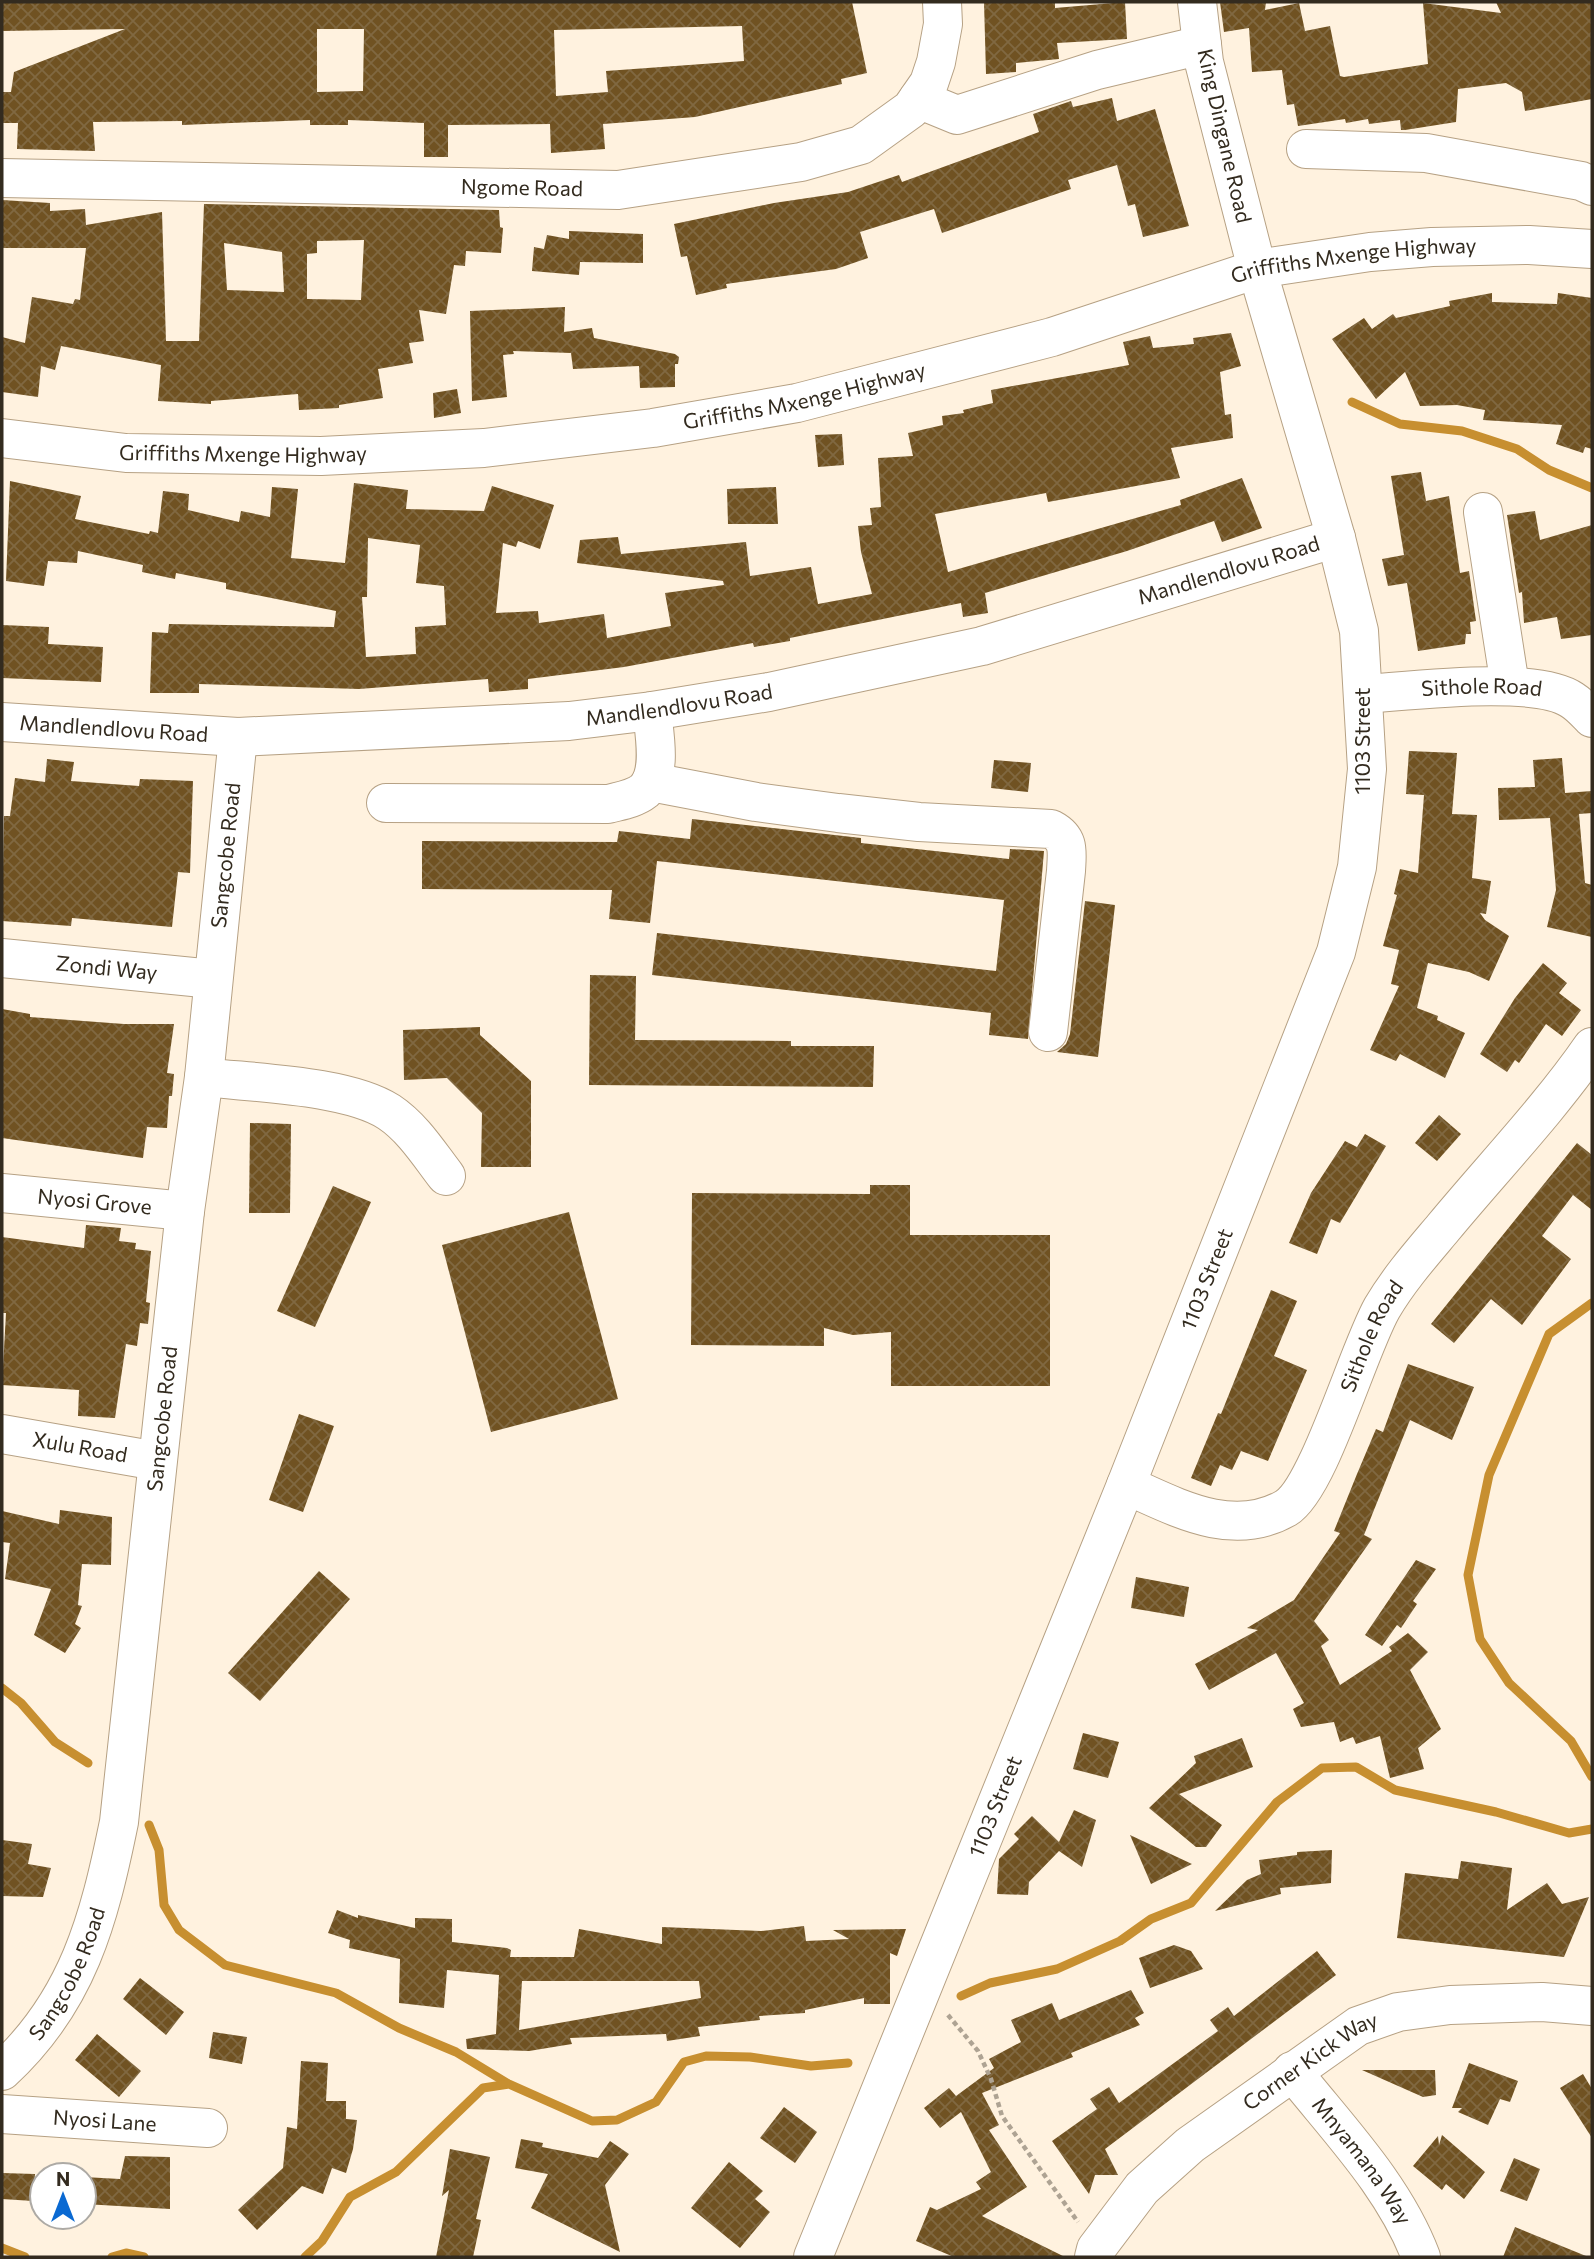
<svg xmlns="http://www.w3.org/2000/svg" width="1594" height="2259" viewBox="0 0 1594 2259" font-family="Commissioner,sans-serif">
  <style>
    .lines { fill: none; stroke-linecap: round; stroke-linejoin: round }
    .stream { stroke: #c78f30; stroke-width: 9 }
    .building { fill: url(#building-cross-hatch); fill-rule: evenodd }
    .minor-casing { stroke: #b6a184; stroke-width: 40 }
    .path { stroke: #aea393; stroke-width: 4.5; stroke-dasharray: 5 3.5; stroke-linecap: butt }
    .minor { stroke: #fff; stroke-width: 38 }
    .labels { text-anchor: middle; stroke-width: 7; stroke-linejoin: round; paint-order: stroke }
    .street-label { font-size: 21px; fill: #332b1f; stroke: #fff }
  </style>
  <defs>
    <pattern id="building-cross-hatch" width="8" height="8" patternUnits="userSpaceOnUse" patternTransform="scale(1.75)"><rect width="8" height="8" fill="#705222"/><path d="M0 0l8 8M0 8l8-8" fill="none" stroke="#806841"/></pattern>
  </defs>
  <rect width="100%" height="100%" fill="#fff2df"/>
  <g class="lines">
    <g class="stream">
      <polyline points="1352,402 1400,424 1462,431 1517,449 1549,470 1592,488"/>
      <polyline points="1592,1303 1549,1334 1489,1475 1468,1575 1480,1639 1509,1683 1571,1741 1592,1777"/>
      <polyline points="2,1688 21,1703 55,1742 88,1763"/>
      <polyline points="149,1825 159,1850 164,1905 179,1930 225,1965 336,1993 399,2028 456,2052 507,2083"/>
      <polyline points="961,1996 990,1983 1057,1969 1120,1941 1151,1919 1191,1903 1277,1802 1322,1768 1356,1767 1395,1790 1496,1812 1569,1833 1592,1829"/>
      <polyline points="2,2248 25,2257"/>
      <polyline points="112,2257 126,2253 144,2257"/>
      <polyline points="305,2257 322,2241 350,2197 396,2172 483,2088 509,2084 592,2121 617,2120 656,2102 684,2062 706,2056 750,2057 811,2066 848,2063"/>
    </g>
  </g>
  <g class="building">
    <path d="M 2,2 L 852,2 L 867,73 L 841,79 L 842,84 L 695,117 L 603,124 L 605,149 L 551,153 L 550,124 L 448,125 L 448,157 L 424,157 L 424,123 L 348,120 L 348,125 L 310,125 L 310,120 L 182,125 L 182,121 L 93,122 L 95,151 L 17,149 L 18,123 L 2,123 L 2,92 L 11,92 L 14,72 L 125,29 L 2,31 ZM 742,26 L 744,61 L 606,71 L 608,92 L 556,96 L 554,30 ZM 317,29 L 364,29 L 363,91 L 317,92 Z"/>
    <polygon points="984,2 1055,2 1055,8 1125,2 1127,39 1057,43 1059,59 1016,63 1016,72 986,74"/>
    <polygon points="1220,2 1266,2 1265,10 1299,3 1305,31 1330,26 1340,76 1344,77 1428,64 1423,3 1501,13 1496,2 1592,2 1592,99 1525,111 1522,92 1506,83 1458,89 1456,122 1405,130 1401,130 1400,120 1369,124 1368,119 1346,123 1345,119 1298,126 1294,104 1287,105 1282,70 1252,72 1249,28 1224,32"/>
    <polygon points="1112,98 1117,121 1155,109 1189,226 1143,237 1135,204 1128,206 1117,165 1068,180 1071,189 942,233 934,209 860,232 868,258 836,269 726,284 727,288 696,295 687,256 681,257 674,224 774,203 848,192 899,175 902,182 1039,132 1033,114 1071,101 1073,107"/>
    <path d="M 2,200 L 50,203 L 50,211 L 85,209 L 86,225 L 162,212 L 166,341 L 199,341 L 204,204 L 499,210 L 500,227 L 503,228 L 501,253 L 466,251 L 465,266 L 454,265 L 446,314 L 419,310 L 424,341 L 409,343 L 413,363 L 378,369 L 383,398 L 339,405 L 339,408 L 299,410 L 298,394 L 211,401 L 211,404 L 158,401 L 161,365 L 61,346 L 55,370 L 41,366 L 38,397 L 2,392 L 2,337 L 25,343 L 32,297 L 73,304 L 75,299 L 80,300 L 86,248 L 2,248 ZM 364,240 L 361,300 L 307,299 L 307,254 L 317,253 L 317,241 ZM 224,243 L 282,252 L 284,292 L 227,290 Z"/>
    <polygon points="569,231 643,234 643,263 580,262 579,275 532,271 534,247 544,249 547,235 569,239"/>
    <polygon points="1492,293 1492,302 1557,304 1558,293 1592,298 1592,449 1585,447 1583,453 1556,444 1562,425 1483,420 1485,410 1457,405 1420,406 1405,372 1376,399 1332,339 1364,318 1372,329 1393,314 1396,318 1450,306 1449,301"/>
    <polygon points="565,307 564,332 592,328 594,338 675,354 679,357 678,364 675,364 675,387 640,388 639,366 573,369 571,353 513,351 514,354 503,355 507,397 472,401 470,311"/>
    <path d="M 1231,333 L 1241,366 L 1220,372 L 1225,415 L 1231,414 L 1233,438 L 1171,448 L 1180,478 L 1048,502 L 1046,493 L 935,514 L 948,572 L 1181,505 L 1180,500 L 1242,478 L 1262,528 L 1222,542 L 1214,521 L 1127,551 L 985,593 L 988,613 L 963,617 L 961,603 L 790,638 L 790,641 L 754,647 L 753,643 L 624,667 L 528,679 L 528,689 L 489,692 L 488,679 L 359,689 L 199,684 L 199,693 L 150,693 L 152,632 L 168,633 L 169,624 L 334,627 L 336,611 L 226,589 L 226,583 L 176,573 L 175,579 L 142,572 L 143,565 L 78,551 L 77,563 L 48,561 L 44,586 L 6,581 L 10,481 L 81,496 L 75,519 L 149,534 L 150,531 L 158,533 L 163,491 L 189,494 L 188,510 L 239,522 L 241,511 L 270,517 L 272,487 L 298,489 L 291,558 L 345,563 L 354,483 L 408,490 L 406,509 L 484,511 L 492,486 L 554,505 L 540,549 L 518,541 L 516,547 L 503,543 L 496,613 L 538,611 L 539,623 L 604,614 L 607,638 L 671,626 L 665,593 L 724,585 L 723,581 L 577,563 L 580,540 L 618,537 L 621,554 L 746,542 L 750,576 L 811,567 L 818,604 L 872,594 L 861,552 L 858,526 L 872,525 L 870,508 L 881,507 L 878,458 L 913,456 L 908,433 L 943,425 L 942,416 L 964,413 L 963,410 L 993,403 L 991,390 L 1129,365 L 1123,342 L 1150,336 L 1153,348 L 1194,344 L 1193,338 ZM 368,538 L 420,545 L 416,583 L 444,586 L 446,625 L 415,627 L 416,654 L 366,657 L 362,597 L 367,597 Z"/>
    <polygon points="457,389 461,413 434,418 433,393"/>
    <polygon points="842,434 844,465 818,467 815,435"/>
    <polygon points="1421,472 1426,501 1449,496 1460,573 1469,571 1476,621 1470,622 1471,634 1466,634 1465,644 1418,651 1407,583 1388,586 1382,559 1404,555 1391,476"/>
    <polygon points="776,487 778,524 728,524 727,489"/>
    <polygon points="1535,511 1540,540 1592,525 1592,635 1561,639 1557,617 1524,623 1522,592 1519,593 1507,515"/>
    <polygon points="2,625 49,627 48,644 103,647 101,682 2,678"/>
    <polygon points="1409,751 1457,753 1452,814 1477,815 1472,878 1491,881 1486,914 1480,913 1485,920 1509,936 1489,981 1469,972 1428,963 1417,1008 1438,1016 1437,1020 1465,1033 1445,1078 1400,1054 1396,1061 1370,1050 1399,986 1391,984 1399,950 1383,946 1397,895 1394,894 1400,869 1418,873 1424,795 1406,794"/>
    <polygon points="1562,758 1565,793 1592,791 1592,813 1579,814 1585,883 1592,885 1592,937 1547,927 1556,890 1550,818 1499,820 1498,788 1535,787 1533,760"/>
    <polygon points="47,759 74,762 71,781 139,786 140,779 193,781 190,873 178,872 172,927 72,918 71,926 2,921 4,816 10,816 15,778 45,782"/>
    <polygon points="994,760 1031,763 1028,792 991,788"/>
    <polygon points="692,819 861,838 861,843 1009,859 1010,849 1044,851 1028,1039 989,1035 991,1013 652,975 657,933 996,971 1004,900 657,861 650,923 609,919 612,890 422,889 422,841 617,842 619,831 690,839"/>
    <polygon points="1085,901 1115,905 1098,1057 1057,1052 1066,1044 1070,1034"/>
    <polygon points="1543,963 1567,983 1559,993 1581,1010 1562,1036 1546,1024 1519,1063 1515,1060 1507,1072 1480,1054 1515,998"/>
    <polygon points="590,975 636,976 635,1040 791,1041 791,1046 874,1046 873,1087 589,1085"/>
    <polygon points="2,1009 30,1014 30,1017 124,1024 174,1024 167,1073 174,1074 172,1096 169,1096 167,1128 147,1127 143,1158 2,1138"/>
    <polygon points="480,1027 480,1035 531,1081 531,1167 481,1167 482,1113 447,1078 404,1080 403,1030"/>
    <polygon points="1439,1115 1461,1134 1437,1161 1415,1143"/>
    <polygon points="250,1123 291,1124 290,1213 249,1213"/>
    <polygon points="1365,1134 1386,1146 1340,1223 1331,1219 1317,1254 1289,1243 1311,1193 1345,1141 1357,1147"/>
    <polygon points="1577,1143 1592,1155 1592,1210 1573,1195 1542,1236 1571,1259 1522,1325 1491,1299 1454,1343 1431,1324"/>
    <polygon points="870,1185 910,1185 910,1235 1050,1235 1050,1386 891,1386 891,1332 853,1335 824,1328 824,1346 691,1345 692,1193 870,1194"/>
    <polygon points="333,1186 371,1202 315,1327 277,1311"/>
    <polygon points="569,1212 618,1399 491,1432 442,1245"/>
    <polygon points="86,1225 121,1228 119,1241 136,1243 135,1249 151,1251 146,1302 150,1303 148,1324 140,1323 137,1346 126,1344 115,1418 78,1416 79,1390 2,1385 6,1313 2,1313 2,1237 84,1248"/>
    <polygon points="1271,1290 1297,1301 1274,1356 1307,1370 1268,1461 1241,1451 1232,1470 1220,1465 1211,1486 1191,1478 1218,1413 1221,1414"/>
    <polygon points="1408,1364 1474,1387 1452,1440 1410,1420 1364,1535 1372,1539 1314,1621 1329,1640 1321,1646 1340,1685 1392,1651 1389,1647 1408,1633 1428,1652 1410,1670 1441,1729 1418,1748 1424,1769 1390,1778 1380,1736 1356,1744 1353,1737 1340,1742 1334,1722 1301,1727 1293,1709 1304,1703 1276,1653 1209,1690 1195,1664 1258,1630 1247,1628 1294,1600 1340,1533 1334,1531 1357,1474 1376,1429 1383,1432"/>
    <polygon points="299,1414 334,1426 303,1512 269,1500"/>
    <polygon points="60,1510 112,1517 111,1565 82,1564 78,1605 82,1606 75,1624 81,1628 65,1653 34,1635 51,1589 5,1579 10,1543 2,1542 2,1511 59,1524"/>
    <polygon points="1416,1560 1436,1569 1413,1601 1417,1604 1401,1628 1397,1625 1382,1646 1365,1635"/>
    <polygon points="319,1571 350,1599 260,1701 228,1673"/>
    <polygon points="1136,1577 1189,1587 1184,1617 1131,1608"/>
    <polygon points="1083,1733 1119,1742 1108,1778 1073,1769"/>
    <polygon points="1242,1738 1253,1767 1179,1794 1222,1825 1206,1847 1196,1847 1149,1808 1196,1763 1194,1756"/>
    <polygon points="1074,1810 1096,1820 1082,1867 1059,1851 1029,1882 1028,1895 997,1894 999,1859 1019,1839 1014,1834 1032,1816 1059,1842"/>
    <polygon points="1130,1835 1192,1864 1151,1884"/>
    <polygon points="2,1840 32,1844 28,1864 51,1868 43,1897 2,1896"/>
    <polygon points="1332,1850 1331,1883 1280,1888 1281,1894 1215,1911 1247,1880 1261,1874 1259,1860 1297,1855 1297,1852"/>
    <polygon points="1461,1861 1512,1868 1507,1910 1547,1883 1562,1904 1589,1897 1564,1957 1397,1938 1405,1873 1458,1879"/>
    <path d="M 337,1910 L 358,1918 L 358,1915 L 415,1928 L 415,1918 L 452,1919 L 452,1942 L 507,1948 L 511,1950 L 510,1957 L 574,1957 L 579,1929 L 662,1944 L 662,1927 L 761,1931 L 804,1926 L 806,1941 L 849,1939 L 833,1930 L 906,1929 L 897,1956 L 890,1953 L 890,2004 L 864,2004 L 864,1998 L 805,2010 L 805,2013 L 759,2016 L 760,2020 L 698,2027 L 700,2036 L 667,2041 L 666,2034 L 570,2038 L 572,2044 L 529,2051 L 467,2049 L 466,2039 L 496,2034 L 499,1975 L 447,1970 L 444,2008 L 399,2003 L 400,1959 L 349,1948 L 350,1940 L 328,1933 ZM 522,1981 L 699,1981 L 701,1998 L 519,2030 Z"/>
    <polygon points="1174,1945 1191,1951 1203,1969 1150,1988 1139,1958"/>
    <polygon points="1317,1951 1336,1975 1105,2149 1118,2175 1095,2175 1089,2194 1052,2141 1097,2109 1090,2099 1109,2087 1119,2103 1218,2031 1210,2020 1228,2007 1234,2016"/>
    <polygon points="140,1978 184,2012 166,2035 123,1999"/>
    <polygon points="1131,1990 1144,2013 1135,2018 1140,2025 1071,2053 1073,2057 982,2093 999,2125 989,2130 1027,2187 982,2216 1065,2257 954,2257 916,2241 930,2207 937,2210 981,2189 976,2182 991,2172 961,2112 940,2128 924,2108 949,2088 956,2096 994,2068 989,2059 1021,2042 1011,2020 1052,2003 1059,2020"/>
    <polygon points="213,2032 247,2037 242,2064 209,2058"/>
    <polygon points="97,2034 141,2071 119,2097 75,2060"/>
    <polygon points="301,2061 328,2063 326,2101 346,2101 346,2119 357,2120 353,2149 346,2173 332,2168 323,2194 302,2186 257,2230 238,2210 283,2168 287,2127 297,2129"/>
    <polygon points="1469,2063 1518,2081 1510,2102 1500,2099 1488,2125 1458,2112 1462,2108 1452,2108"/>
    <polygon points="1362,2070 1435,2070 1436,2095 1423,2097"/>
    <polygon points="1583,2074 1592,2089 1592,2138 1560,2088"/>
    <polygon points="784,2107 817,2132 795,2163 760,2138"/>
    <polygon points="1442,2135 1485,2172 1464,2199 1446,2184 1442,2190 1413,2166 1438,2136 1439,2145"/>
    <polygon points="521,2139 543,2143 542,2147 598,2158 610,2141 629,2154 605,2185 620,2252 531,2208 548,2174 515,2168"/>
    <polygon points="450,2149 490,2157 476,2219 481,2220 473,2257 436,2257 449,2190 442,2196"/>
    <polygon points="125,2156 170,2157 170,2209 84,2204 84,2177 120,2179"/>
    <polygon points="1514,2158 1540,2169 1527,2201 1500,2191"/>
    <polygon points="729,2162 763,2191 755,2199 770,2212 740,2248 691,2208"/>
    <polygon points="2,2173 35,2174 33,2201 2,2199"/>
    <polygon points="1515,2227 1586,2256 1586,2257 1503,2257"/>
  </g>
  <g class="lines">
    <g class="minor-casing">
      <g id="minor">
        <polyline points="918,99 957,115 1097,70 1202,45"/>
        <polyline points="1306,149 1426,153 1581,181 1592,186"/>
        <path id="s1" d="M 2,178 L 618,190 L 801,162 L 861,145 L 911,109 L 929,83 L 936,62 L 943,24 L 942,2"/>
        <path id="s2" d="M 2,438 L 126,453 L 321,456 L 484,448 L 653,428 L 797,403 L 1052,337 L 1257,269 L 1370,252 L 1432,247 L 1529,245 L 1592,249"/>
        <polyline points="1483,512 1510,686"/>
        <path id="s3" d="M 1365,694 C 1410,691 1536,675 1572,700 C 1580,705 1586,712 1592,718"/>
        <path id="s4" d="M 2,722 L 238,737 L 569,721 L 652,711 L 769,692 L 982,646 L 1336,538"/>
        <path d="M 651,782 L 756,802 L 838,813 L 919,822 L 1051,829 C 1070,839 1067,851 1066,871 L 1048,1032"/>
        <path d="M 386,803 L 608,804 C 619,801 634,799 644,791 C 663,774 654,733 652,711"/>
        <path id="s5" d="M 2,958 L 213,979"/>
        <path d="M 204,1077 C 254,1083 347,1085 389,1112 C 413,1128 429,1154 446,1176"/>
        <path id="s6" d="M 2,1193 L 185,1211"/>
        <path id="s7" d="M 2,1434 L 157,1461"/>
        <path id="s8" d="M 1126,1485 C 1176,1507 1232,1539 1286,1508 C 1319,1488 1358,1350 1382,1308 C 1399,1279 1422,1253 1443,1228 C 1491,1170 1550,1108 1592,1047"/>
        <path id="s9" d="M 2,2071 C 78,2001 99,1920 119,1822 L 185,1211 L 204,1077 L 238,737"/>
        <path id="s10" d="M 1292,2071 C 1339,2130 1394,2186 1421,2257"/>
        <path id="s11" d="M 2,2114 L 208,2128"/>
        <path id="s12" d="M 813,2257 L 1126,1485 L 1336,952 L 1357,867 L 1367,769 L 1359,631 L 1336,538 L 1257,269 L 1204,62 L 1197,2"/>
        <path id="s13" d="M 1094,2257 L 1096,2249 L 1142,2188 L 1190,2145 L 1358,2026 L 1398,2012 L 1450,2005 L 1542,2002 L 1592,2006"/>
      </g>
    </g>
    <polyline class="path" points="948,2015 978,2051 991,2079 1002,2116 1078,2222"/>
    <use href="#minor" class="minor"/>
  </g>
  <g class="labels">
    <g class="street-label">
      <text transform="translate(1224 136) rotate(77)" y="7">King Dingane Road</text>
      <text dy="7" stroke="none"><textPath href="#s1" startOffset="520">Ngome Road</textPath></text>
      <text dy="7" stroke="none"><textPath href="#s2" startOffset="1376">Griffiths Mxenge Highway</textPath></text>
      <text dy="7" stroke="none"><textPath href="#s2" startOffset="808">Griffiths Mxenge Highway</textPath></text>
      <text dy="7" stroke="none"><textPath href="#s2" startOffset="242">Griffiths Mxenge Highway</textPath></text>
      <text dy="7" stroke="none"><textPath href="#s4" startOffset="1246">Mandlendlovu Road</textPath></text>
      <text dy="7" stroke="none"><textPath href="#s3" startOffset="117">Sithole Road</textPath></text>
      <text dy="7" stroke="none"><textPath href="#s4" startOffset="679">Mandlendlovu Road</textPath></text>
      <text dy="7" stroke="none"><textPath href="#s4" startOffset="112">Mandlendlovu Road</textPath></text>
      <text transform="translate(1363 741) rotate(-90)" y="7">1103 Street</text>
      <text dy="7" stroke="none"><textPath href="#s9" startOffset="1253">Sangcobe Road</textPath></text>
      <text dy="7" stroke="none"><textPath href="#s5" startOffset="105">Zondi Way</textPath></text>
      <text dy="7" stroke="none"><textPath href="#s6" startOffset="93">Nyosi Grove</textPath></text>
      <text dy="7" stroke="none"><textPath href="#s12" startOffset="1054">1103 Street</textPath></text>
      <text dy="7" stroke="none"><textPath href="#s8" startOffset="362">Sithole Road</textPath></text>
      <text dy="7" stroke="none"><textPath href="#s9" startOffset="686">Sangcobe Road</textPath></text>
      <text dy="7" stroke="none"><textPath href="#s7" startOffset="79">Xulu Road</textPath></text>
      <text dy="7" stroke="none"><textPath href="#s12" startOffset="486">1103 Street</textPath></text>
      <text dy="7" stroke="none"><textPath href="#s9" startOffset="119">Sangcobe Road</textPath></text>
      <text dy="7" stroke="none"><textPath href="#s13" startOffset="296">Corner Kick Way</textPath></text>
      <text dy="7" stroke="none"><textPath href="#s11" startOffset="103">Nyosi Lane</textPath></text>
      <text dy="7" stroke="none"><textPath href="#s10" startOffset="114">Mnyamana Way</textPath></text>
    </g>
  </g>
  <rect width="1594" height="2259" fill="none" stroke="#332b1f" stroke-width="7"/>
  <g transform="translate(63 2196)"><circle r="33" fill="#ffffff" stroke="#adaaa5" stroke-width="2"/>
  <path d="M0-5L12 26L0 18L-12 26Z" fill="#0a69d2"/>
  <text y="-10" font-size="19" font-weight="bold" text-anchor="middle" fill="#332b1f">N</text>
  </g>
</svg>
